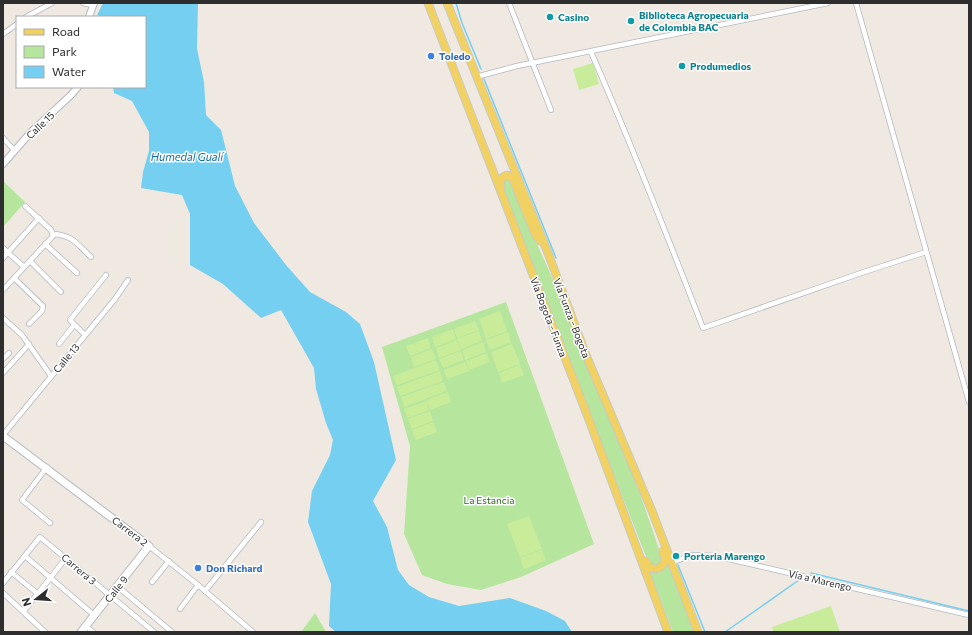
<svg xmlns="http://www.w3.org/2000/svg" width="972" height="635" viewBox="0 0 972 635" font-family="Commissioner,sans-serif">
  <style>
    .green { fill: #b6e59e }
    .pitch { fill: #c9ec9a }
    .water { fill: #75cff0 }
    .lines { fill: none; stroke-linecap: round; stroke-linejoin: round }
    .stream { stroke: #75cff0; stroke-width: 1.5 }
    .minor-casing { stroke: #b4b7c1; stroke-width: 6 }
    .tertiary-casing { stroke: #b4b7c1; stroke-width: 8 }
    .secondary-casing { stroke: #b4b7c1; stroke-width: 9 }
    .primary-casing { stroke: #c9c9c9; stroke-width: 9 }
    .minor { stroke: #fff; stroke-width: 4.5 }
    .tertiary { stroke: #fff; stroke-width: 6 }
    .secondary { stroke: #fff; stroke-width: 7 }
    .primary { stroke: #f2d163; stroke-width: 7 }
    .culture-dot { fill: #0f9aa8; stroke: #fff; stroke-width: 1.5 }
    .shop-dot { fill: #3f7fe0; stroke: #fff; stroke-width: 1.5 }
    .labels { text-anchor: middle; stroke-width: 3; stroke-linejoin: round; paint-order: stroke }
    .culture-label { font-size: 10px; font-weight: bold; fill: #0d838f; stroke: #fff; text-anchor: start }
    .shop-label { font-size: 10px; font-weight: bold; fill: #366cbe; stroke: #fff; text-anchor: start }
    .street-label { font-size: 10px; fill: #2e2e2e; stroke: #fff }
    .park-label { font-size: 10px; fill: #2c6e1b; stroke: #fff }
    .water-label { font-size: 11px; font-style: italic; fill: #0d6fa3; stroke: #fff }
  </style>
  <rect width="100%" height="100%" fill="#efe9e1"/>
  <g class="green">
    <polygon points="506,178 511,179 532,233 559,293 635,479 662,558 659,566 654,566 649,564 528,257 503,186 503,183"/>
    <polygon points="3,181 25,202 3,227"/>
    <polygon points="506,302 594,544 521,577 481,590 447,584 422,575 404,534 410,446 382,347"/>
    <path d="M 667,562 L 694,632 L 673,632 L 650,572 C 660,575 664,571 667,562 Z"/>
    <polygon points="315,613 326,632 301,632"/>
  </g>
  <g class="pitch">
    <polygon points="593,63 599,84 579,90 573,69"/>
    <polygon points="500,311 507,331 486,339 479,319"/>
    <polygon points="475,321 479,330 457,338 454,329"/>
    <polygon points="453,329 456,339 435,347 432,337"/>
    <polygon points="479,331 482,341 461,349 457,339"/>
    <polygon points="508,332 511,342 490,350 486,340"/>
    <polygon points="428,338 431,348 410,356 406,346"/>
    <polygon points="457,340 461,350 439,358 436,348"/>
    <polygon points="483,342 486,352 465,360 462,350"/>
    <polygon points="512,344 520,364 498,372 491,352"/>
    <polygon points="432,349 436,359 414,367 411,357"/>
    <polygon points="461,351 464,360 443,368 439,359"/>
    <polygon points="487,353 490,362 469,370 466,361"/>
    <polygon points="436,360 440,370 397,385 393,376"/>
    <polygon points="465,362 469,371 447,379 444,370"/>
    <polygon points="520,365 524,375 502,383 499,373"/>
    <polygon points="440,371 443,381 400,396 397,387"/>
    <polygon points="444,382 447,391 404,407 401,397"/>
    <polygon points="448,392 451,402 430,410 426,400"/>
    <polygon points="426,401 429,410 408,418 404,409"/>
    <polygon points="430,411 433,421 412,429 408,419"/>
    <polygon points="433,422 437,432 416,440 412,430"/>
    <polygon points="529,516 542,549 520,557 507,524"/>
    <polygon points="542,550 546,560 524,569 520,558"/>
    <polygon points="831,606 840,632 774,632 772,627"/>
  </g>
  <polygon class="water" points="103,3 198,3 197,49 204,82 206,115 221,130 235,186 254,223 286,265 310,292 346,312 360,324 374,362 396,460 373,501 387,527 398,570 409,585 429,597 459,606 510,598 546,611 565,621 572,632 336,632 329,626 331,584 308,522 312,491 330,455 333,440 326,423 316,389 314,368 281,310 261,318 223,284 190,265 190,214 182,195 141,188 143,172 149,151 149,132 132,101 114,93 113,87 145,87 145,17 101,17 97,15"/>
  <g class="lines">
    <g class="stream">
      <polyline points="456,3 462,23 481,69"/>
      <polyline points="484,79 556,258"/>
      <polyline points="678,565 705,632"/>
      <polyline points="811,573 969,611"/>
      <polyline points="725,632 799,580"/>
    </g>
    <g class="minor-casing">
      <g id="minor">
        <polyline points="83,3 93,5"/>
        <polyline points="509,3 551,110"/>
        <polyline points="856,3 969,402"/>
        <polyline points="26,17 52,3"/>
        <polyline points="3,34 17,24"/>
        <path d="M 591,52 C 631,143 667,235 703,328 L 864,272 L 926,252"/>
        <polyline points="476,77 517,66 828,3"/>
        <polyline points="3,138 15,151"/>
        <path d="M 53,234 C 73,235 78,245 91,257"/>
        <polyline points="45,244 77,273"/>
        <polyline points="3,248 24,267"/>
        <polyline points="3,258 39,218"/>
        <polyline points="30,261 61,292"/>
        <polyline points="14,278 43,306 42,311 29,324"/>
        <polyline points="3,290 53,236 51,230 25,206"/>
        <polyline points="3,318 22,335 51,376"/>
        <polyline points="85,335 70,320 106,275"/>
        <polyline points="59,344 74,325"/>
        <polyline points="3,359 9,353"/>
        <polyline points="3,373 29,344"/>
        <polyline points="3,435 115,299 128,280"/>
        <polyline points="47,467 22,500 50,523"/>
        <polyline points="149,546 198,585 253,632"/>
        <polyline points="25,556 95,616"/>
        <polyline points="671,563 692,555 716,556 969,615"/>
        <polyline points="11,572 38,594"/>
        <polyline points="152,582 169,561"/>
        <polyline points="3,583 40,537 154,632"/>
        <polyline points="117,586 172,632"/>
        <polyline points="205,591 261,522"/>
        <polyline points="3,593 45,632"/>
        <polyline points="180,609 198,585"/>
        <polyline points="24,611 66,558"/>
        <polyline points="86,626 93,632"/>
      </g>
    </g>
    <g class="tertiary-casing">
      <g id="tertiary">
        <polyline points="89,17 94,3"/>
        <polyline points="3,164 31,132 71,95 78,87"/>
      </g>
    </g>
    <g class="secondary-casing">
      <polyline id="secondary" points="3,436 149,546 81,632"/>
    </g>
    <g class="primary-casing">
      <g id="primary">
        <polyline points="428,3 589,420 668,632"/>
        <polyline points="447,3 548,253 586,355 652,511 698,632"/>
        <polyline points="501,187 500,180 503,177 507,175 513,179 535,234 540,241"/>
        <path d="M 646,561 C 650,572 662,571 665,560 L 663,551"/>
      </g>
    </g>
    <use href="#minor" class="minor"/>
    <use href="#tertiary" class="tertiary"/>
    <use href="#secondary" class="secondary"/>
    <use href="#primary" class="primary"/>
  </g>
  <g class="culture-dot">
    <circle cx="550" cy="17" r="4"/>
    <circle cx="631" cy="21" r="4"/>
    <circle cx="682" cy="66" r="4"/>
    <circle cx="676" cy="556" r="4"/>
  </g>
  <g class="shop-dot">
    <circle cx="431" cy="56" r="4"/>
    <circle cx="198" cy="568" r="4"/>
  </g>
  <g class="labels">
    <g class="culture-label">
      <text x="639" y="19">Biblioteca Agropecuaria<tspan x="639" dy="12">de Colombia BAC</tspan></text>
      <text x="558" y="21">Casino</text>
      <text x="690" y="70">Produmedios</text>
      <text x="684" y="560">Porteria Marengo</text>
    </g>
    <g class="shop-label">
      <text x="439" y="60">Toledo</text>
      <text x="206" y="572">Don Richard</text>
    </g>
    <g class="street-label">
      <text transform="translate(40 125) rotate(-44)" y="4">Calle 15</text>
      <text transform="translate(549 317) rotate(69)" y="4">Vía Bogota - Funza</text>
      <text transform="translate(572 318) rotate(69)" y="4">Vía Funza - Bogota</text>
      <text transform="translate(66 358) rotate(-50)" y="4">Calle 13</text>
      <text transform="translate(130 531) rotate(37)" y="4">Carrera 2</text>
      <text transform="translate(79 569) rotate(40)" y="4">Carrera 3</text>
      <text transform="translate(820 580) rotate(13)" y="4">Vía a Marengo</text>
      <text transform="translate(116 589) rotate(-52)" y="4">Calle 9</text>
    </g>
    <g class="park-label">
      <text x="489" y="504">La Estancia</text>
    </g>
    <g class="water-label">
      <text x="187" y="161">Humedal Gualí</text>
    </g>
  </g>
  <rect width="972" height="635" fill="none" stroke="#2e2e2e" stroke-width="8"/>
  <rect x="16" y="16" width="130" height="72" fill="#ffffff" stroke="#ababab"/>
  <rect x="24" y="29" width="20" height="6" fill="#f2d163" stroke="#ababab"/>
  <text x="52" y="36" font-size="12" fill="#2e2e2e">Road</text>
  <rect x="24" y="46" width="20" height="12" fill="#b6e59e" stroke="#ababab"/>
  <text x="52" y="56" font-size="12" fill="#2e2e2e">Park</text>
  <rect x="24" y="66" width="20" height="12" fill="#75cff0" stroke="#ababab"/>
  <text x="52" y="76" font-size="12" fill="#2e2e2e">Water</text>
  <g transform="translate(36 599) rotate(253)" stroke="#ffffff" stroke-width="3" paint-order="stroke">
  <path d="M0-3L7 15L0 10L-7 15Z" fill="#2e2e2e"/>
  <text y="-6" font-size="11" font-weight="bold" text-anchor="middle" fill="#2e2e2e">N</text>
  </g>
</svg>
